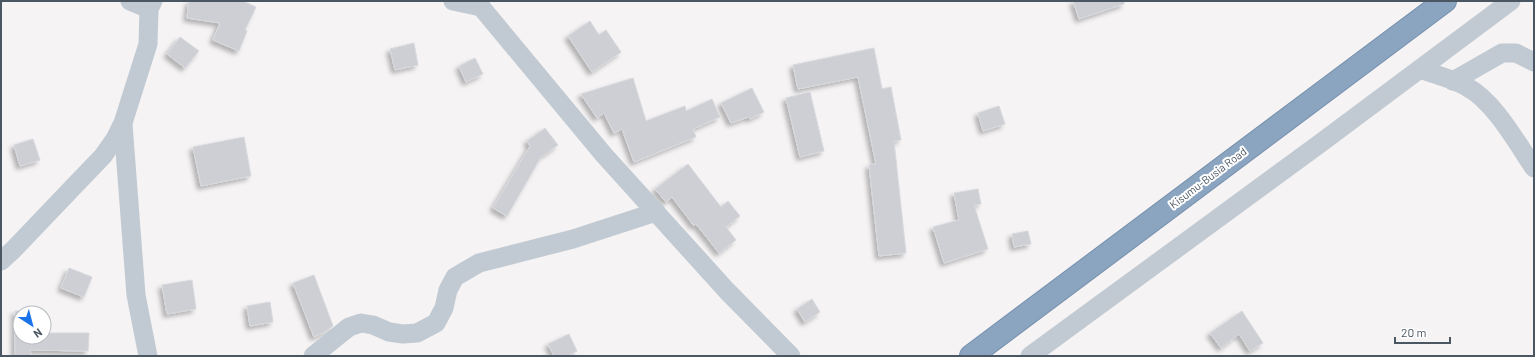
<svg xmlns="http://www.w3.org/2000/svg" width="1535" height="357" viewBox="0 0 1535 357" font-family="Barlow,sans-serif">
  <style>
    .building { fill: #cdcfd5; stroke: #d7d9de; filter: url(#shadow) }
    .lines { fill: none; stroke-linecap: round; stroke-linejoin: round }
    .highway-casing { stroke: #7690ad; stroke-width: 24 }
    .street { stroke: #c1cad2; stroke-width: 19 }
    .highway { stroke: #8ba5c1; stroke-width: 22 }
    .labels { text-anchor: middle; stroke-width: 4; stroke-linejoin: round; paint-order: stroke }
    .street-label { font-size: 11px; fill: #4a5661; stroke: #fff }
  </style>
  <defs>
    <filter id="shadow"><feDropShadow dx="-3.5" dy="3.5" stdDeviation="2" flood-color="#0004"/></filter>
  </defs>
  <rect width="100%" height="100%" fill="#f5f3f3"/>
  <g class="building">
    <polygon points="189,1 243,1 256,7 245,30 247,31 239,51 213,40 220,23 187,18"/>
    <polygon points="1073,1 1124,1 1124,4 1079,19"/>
    <polygon points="590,21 599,35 606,30 621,52 592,72 568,36"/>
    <polygon points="180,37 199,51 185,68 167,54"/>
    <polygon points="414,43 418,65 395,70 390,49"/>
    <polygon points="874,48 882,89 891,87 901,140 894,141 906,253 879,256 869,165 876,164 858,77 798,89 793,65"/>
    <polygon points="475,58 483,74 466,82 459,66"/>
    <polygon points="633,78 646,121 685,106 686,111 712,99 720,117 693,129 696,137 634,162 622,129 614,133 604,113 597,118 581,94"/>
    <polygon points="752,88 764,112 750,119 748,117 731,123 721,103"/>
    <polygon points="810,92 824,151 800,157 786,98"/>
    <polygon points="999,106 1005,124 983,131 978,113"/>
    <polygon points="545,128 558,145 541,157 507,216 493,208 530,146 527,141"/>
    <polygon points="244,137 251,176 201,186 193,147"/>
    <polygon points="33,139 40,160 20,166 14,145"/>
    <polygon points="688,164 721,207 728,201 740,216 726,227 736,240 719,253 696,224 694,226 672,197 666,202 655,189"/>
    <polygon points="978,189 981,204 974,205 988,249 944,263 933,227 959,220 954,193"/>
    <polygon points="1028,231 1031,244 1014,247 1012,234"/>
    <polygon points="69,268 92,277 84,297 61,288"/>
    <polygon points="314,275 333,326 325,332 314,337 293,283"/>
    <polygon points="192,280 196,309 167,314 162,285"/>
    <polygon points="812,299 820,312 805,322 797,309"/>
    <polygon points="270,302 273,322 250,326 247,306"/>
    <polygon points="15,311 21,311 22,313 20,313 20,337 44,337 44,333 89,333 88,351 30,350 31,356 15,356"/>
    <polygon points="1242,311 1263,343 1250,351 1239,334 1221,348 1210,333"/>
    <polygon points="569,334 577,351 567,356 554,356 548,344"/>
  </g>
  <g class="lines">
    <g class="highway-casing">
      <polyline id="highway" points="971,356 1445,1"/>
    </g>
    <g class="street">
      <polyline points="130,1 149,9"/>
      <polyline points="453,1 481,7"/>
      <polyline points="476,1 604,155 727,291 791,356"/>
      <path d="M 1420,69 C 1436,75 1453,79 1467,87 C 1494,101 1517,143 1534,168"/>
      <polyline points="1453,81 1502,53 1516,53 1534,62"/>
      <polyline points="123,124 136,295 148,356"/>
      <polyline points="1,261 13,250 78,182 103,156 115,139 123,123 148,44 149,9 153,1"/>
      <polyline points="313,356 349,327 361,323 373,325 389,332 403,334 417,333 436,323 444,308 448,290 455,277 479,263 573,239 656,212"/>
      <polyline points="1030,356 1322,142 1511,1"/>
    </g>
    <use href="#highway" class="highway"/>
  </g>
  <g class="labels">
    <g class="street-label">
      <text transform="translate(1208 178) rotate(-37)" y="4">Kisumu-Busia Road</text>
    </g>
  </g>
  <rect width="1535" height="357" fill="none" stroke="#4a5661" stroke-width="4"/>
  <g transform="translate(32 325) rotate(144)"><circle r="19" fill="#ffffff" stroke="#b7bbc0"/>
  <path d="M0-3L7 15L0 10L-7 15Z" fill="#1a73e8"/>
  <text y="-6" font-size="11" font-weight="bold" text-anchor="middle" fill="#4a5661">N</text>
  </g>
  <path d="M1395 337v6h55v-6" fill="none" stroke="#4a5661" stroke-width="2"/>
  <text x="1401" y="337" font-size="12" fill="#4a5661" stroke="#ffffff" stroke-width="3" paint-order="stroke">20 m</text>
</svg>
